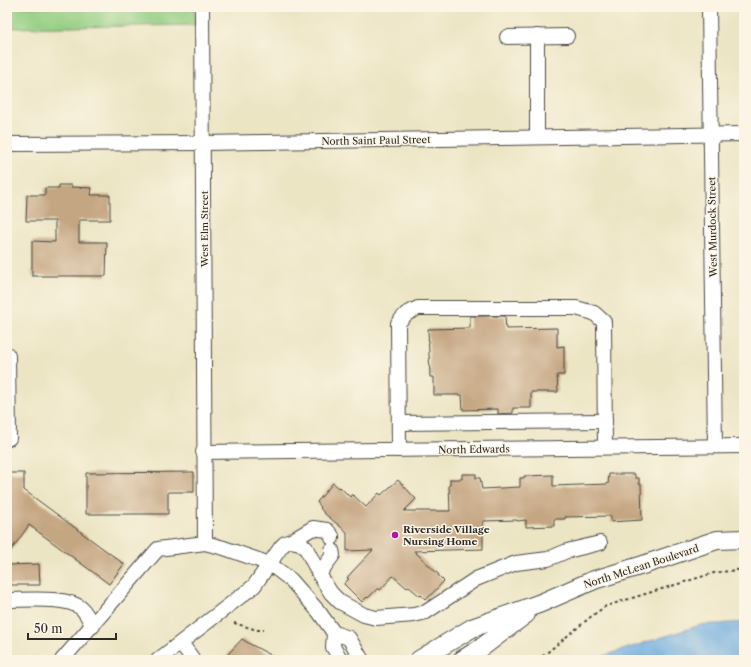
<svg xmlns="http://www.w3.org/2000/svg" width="751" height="667" viewBox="0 0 751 667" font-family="'Libre Caslon Text',serif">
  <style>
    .green { fill: #92cd81; stroke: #5e7c56 }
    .water { fill: #6caade; stroke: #4c6a84 }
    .building { fill: #c5a682 }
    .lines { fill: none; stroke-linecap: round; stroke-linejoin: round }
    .minor-casing { stroke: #484742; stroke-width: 16 }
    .major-casing { stroke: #484742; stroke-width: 20 }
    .path { stroke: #484742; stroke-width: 2; stroke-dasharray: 3 3; stroke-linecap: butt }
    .minor { stroke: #fff; stroke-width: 14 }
    .major { stroke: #fff; stroke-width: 18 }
    .poi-dot { fill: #b5179e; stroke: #fcf5e5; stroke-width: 1.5 }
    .labels { text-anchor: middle; stroke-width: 3; stroke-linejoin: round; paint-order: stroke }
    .street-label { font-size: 10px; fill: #2b2b2b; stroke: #fcf5e5 }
    .poi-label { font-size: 10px; font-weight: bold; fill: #2b2b2b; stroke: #fcf5e5; text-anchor: start }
  </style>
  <rect width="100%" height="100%" fill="#fcf5e5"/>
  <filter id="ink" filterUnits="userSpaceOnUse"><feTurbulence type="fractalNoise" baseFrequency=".025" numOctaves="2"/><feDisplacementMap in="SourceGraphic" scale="8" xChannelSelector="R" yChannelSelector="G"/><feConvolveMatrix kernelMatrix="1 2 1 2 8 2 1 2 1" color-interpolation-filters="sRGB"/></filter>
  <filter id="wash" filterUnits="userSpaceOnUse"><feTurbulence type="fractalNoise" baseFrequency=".012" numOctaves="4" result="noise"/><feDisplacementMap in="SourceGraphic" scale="16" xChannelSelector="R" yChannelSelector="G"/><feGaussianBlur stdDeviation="0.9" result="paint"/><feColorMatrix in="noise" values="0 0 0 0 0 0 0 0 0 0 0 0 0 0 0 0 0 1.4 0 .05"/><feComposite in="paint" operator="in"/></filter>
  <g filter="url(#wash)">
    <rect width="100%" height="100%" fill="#ece5c4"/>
    <polygon class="green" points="7,7 194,7 195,25 7,28"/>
    <polygon class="water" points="744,622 744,660 591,660 700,625"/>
    <g id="blocks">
      <g class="building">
        <polygon points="59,185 71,185 71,187 92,188 91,195 110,195 110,220 79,220 79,242 107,242 106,276 32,276 32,241 55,242 55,221 26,221 27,195 45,195 45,188 59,188"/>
        <polygon points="470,316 505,316 506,329 557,328 557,347 564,346 564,375 557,375 558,392 531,392 531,408 513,408 513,413 498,414 498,409 463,410 462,395 434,395 434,377 430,377 428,329 470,328"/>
        <polygon points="194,472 194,492 168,492 168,514 86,514 86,473"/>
        <polygon points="7,473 24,473 24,490 124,564 109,584 29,525 7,556"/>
        <polygon points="462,474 476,474 476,478 480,478 482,489 520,487 520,478 524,478 524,476 553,475 553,486 608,484 609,474 635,474 635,478 639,478 639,484 641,484 642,520 611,522 611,516 565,517 565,519 554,519 554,526 526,527 526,520 517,521 517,520 483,521 483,549 414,551 439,575 438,575 444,581 426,600 421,595 420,596 409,587 407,588 393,576 380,590 378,588 368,598 367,597 362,602 344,584 349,579 347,578 352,572 373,550 347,551 347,532 325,514 320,508 321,507 317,502 333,483 339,488 340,487 350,497 352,494 366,507 379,493 381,495 398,480 416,499 404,511 450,511 449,485 450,485 450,479 462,479"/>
        <polygon points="39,564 40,585 7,585 7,565"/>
        <polygon points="242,639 250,644 280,660 225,660 229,653"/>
      </g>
    </g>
  </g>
  <g filter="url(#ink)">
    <use href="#blocks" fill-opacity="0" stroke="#484742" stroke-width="1"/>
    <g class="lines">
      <g class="minor-casing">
        <g id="minor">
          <polyline points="202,7 205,543 224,548 270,564 291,580 319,612 334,633 349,638 362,660"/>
          <polyline points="709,7 715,446"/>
          <polyline points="507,37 567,36"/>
          <polyline points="537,137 537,36"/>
          <polyline points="7,144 204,143 744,134"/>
          <polyline points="7,354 8,356 9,438 7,439"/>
          <polyline points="399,423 605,421"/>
          <polyline points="399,450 398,323 406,314 418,308 576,308 594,313 604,322 605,447"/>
          <polyline points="203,452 744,446"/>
          <polyline points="291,541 313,528 327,530 332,536 332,538"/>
          <polyline points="319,574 333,555 332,550"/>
          <path d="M 7,600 C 25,600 67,596 81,608 C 86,612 89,620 93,626"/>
          <polyline points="334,633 333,647 341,660"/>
          <polyline points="181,643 192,658 192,660"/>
          <polyline points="62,660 158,549 205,543"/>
          <polyline points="158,660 254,586 281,547 285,543 291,541 300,543 306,548 319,574 331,593 340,602 364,615 376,618 414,615 426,612 476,579 516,563 548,559 567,551 600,543"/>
        </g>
      </g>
      <g class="major-casing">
        <g id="major">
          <polyline points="419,660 472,628 541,603 594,580 643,565 717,540 744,539"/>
          <polyline points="462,660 481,648 526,614"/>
        </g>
      </g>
      <g class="path">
        <polyline points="234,623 257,630 264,630"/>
        <polyline points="284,660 285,658"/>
        <polyline points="538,660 593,615 606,606 714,573 744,569"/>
      </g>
      <use href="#minor" class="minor"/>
      <use href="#major" class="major"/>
    </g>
  </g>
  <circle class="poi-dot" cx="395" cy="535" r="4"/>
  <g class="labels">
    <g class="street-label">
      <text transform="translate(376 140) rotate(-1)" y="4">North Saint Paul Street</text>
      <text transform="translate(712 227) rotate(-91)" y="4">West Murdock Street</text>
      <text transform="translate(204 229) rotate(-90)" y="4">West Elm Street</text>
      <text transform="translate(474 449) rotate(-1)" y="4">North Edwards</text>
      <text transform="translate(641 566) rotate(-18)" y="4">North McLean Boulevard</text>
    </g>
    <g class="poi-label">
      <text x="403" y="533">Riverside Village<tspan x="403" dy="12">Nursing Home</tspan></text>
    </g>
  </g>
  <rect width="751" height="667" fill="none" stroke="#fcf5e5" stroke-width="24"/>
  <path d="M28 633v6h88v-6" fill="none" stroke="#2b2b2b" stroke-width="2"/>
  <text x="34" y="633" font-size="12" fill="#2b2b2b" stroke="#fcf5e5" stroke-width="3" paint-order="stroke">50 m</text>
</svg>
